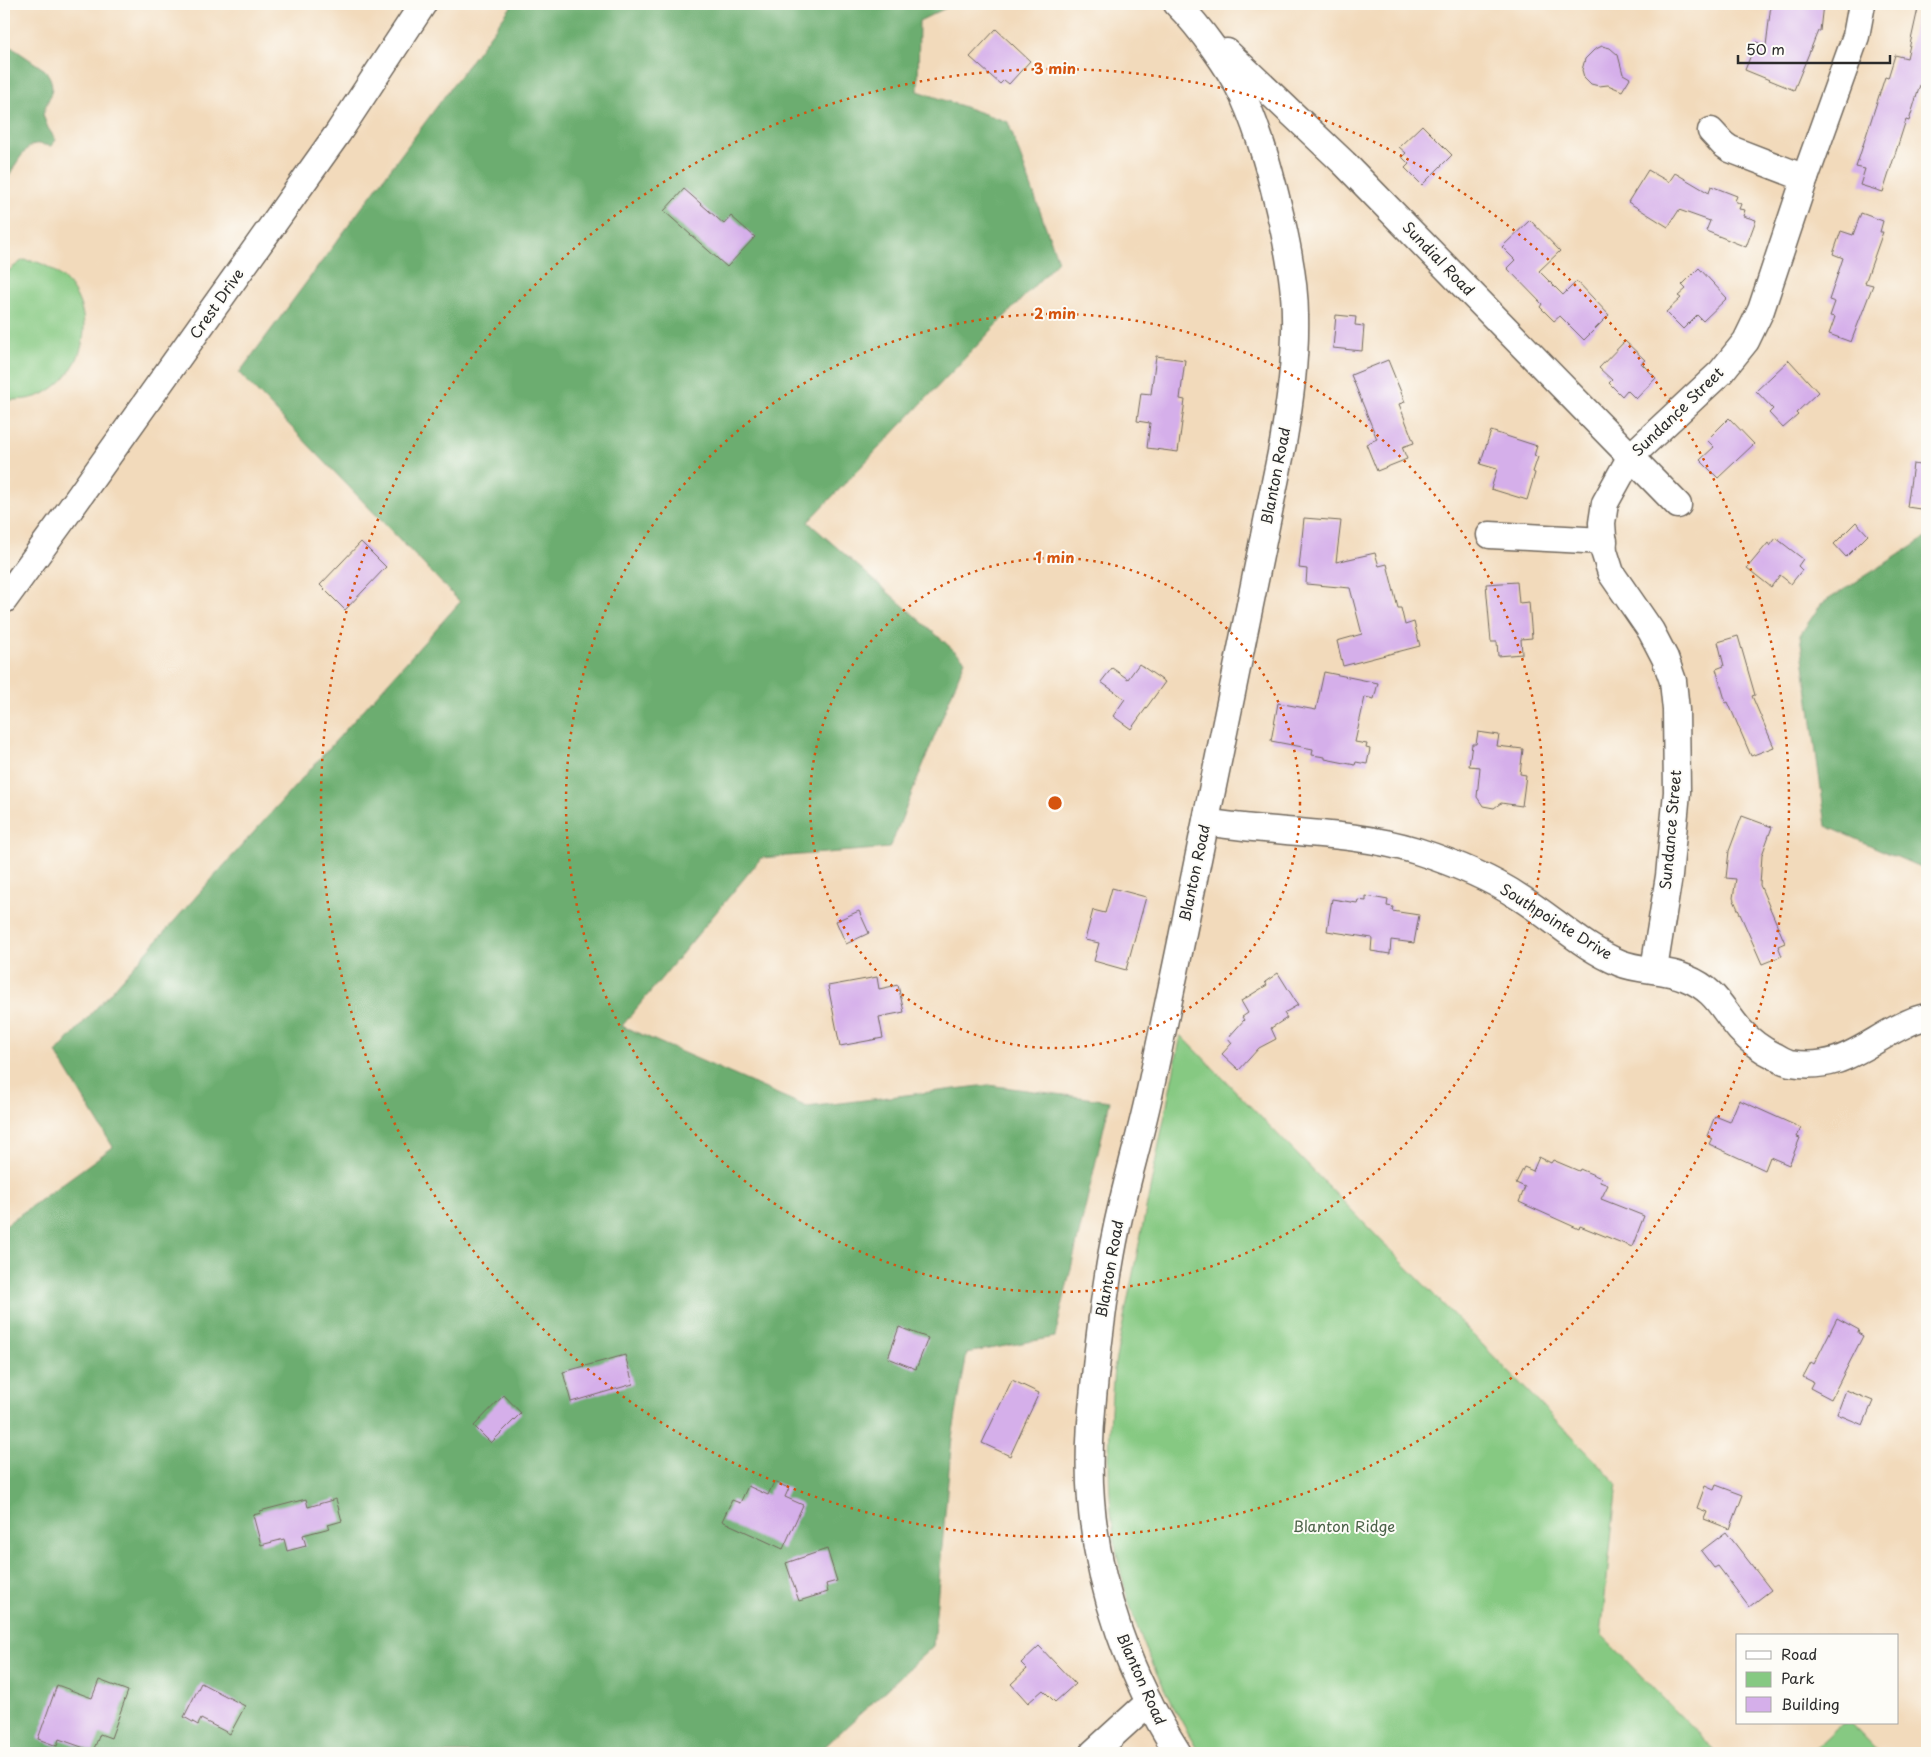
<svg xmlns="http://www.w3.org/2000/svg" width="1931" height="1757" viewBox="0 0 1931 1757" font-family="'Playpen Sans',sans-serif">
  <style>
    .green { fill: #86c982; stroke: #587a56 }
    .forest { fill: #6cad70; stroke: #4c6c4e }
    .building { fill: #d5afea }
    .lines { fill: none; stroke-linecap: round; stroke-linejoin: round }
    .minor-casing { stroke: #71685d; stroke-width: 29 }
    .minor { stroke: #fff; stroke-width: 26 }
    .ring { fill: none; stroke: #d5540f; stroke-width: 2.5; stroke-dasharray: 2.5 5 }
    .labels { text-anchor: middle; stroke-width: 4; stroke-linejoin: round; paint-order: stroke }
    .street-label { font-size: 15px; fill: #2b2b2b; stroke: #fdfcf7 }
    .park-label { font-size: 15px; fill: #4b6249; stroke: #fdfcf7 }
    .centre { fill: #d5540f; stroke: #fdfcf7; stroke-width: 2.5 }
    .ring-label { font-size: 15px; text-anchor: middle; font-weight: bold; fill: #d5540f; stroke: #fdfcf7; stroke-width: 4; stroke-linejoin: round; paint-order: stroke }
  </style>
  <rect width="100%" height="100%" fill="#fdfcf7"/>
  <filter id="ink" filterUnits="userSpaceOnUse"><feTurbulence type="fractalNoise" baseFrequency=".02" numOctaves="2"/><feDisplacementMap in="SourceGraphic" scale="10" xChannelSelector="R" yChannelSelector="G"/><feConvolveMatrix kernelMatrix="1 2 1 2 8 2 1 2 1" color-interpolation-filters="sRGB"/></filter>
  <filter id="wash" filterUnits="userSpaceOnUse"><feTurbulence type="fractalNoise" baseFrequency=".0096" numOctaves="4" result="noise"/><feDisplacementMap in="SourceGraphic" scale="20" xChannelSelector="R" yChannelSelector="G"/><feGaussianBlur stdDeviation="1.12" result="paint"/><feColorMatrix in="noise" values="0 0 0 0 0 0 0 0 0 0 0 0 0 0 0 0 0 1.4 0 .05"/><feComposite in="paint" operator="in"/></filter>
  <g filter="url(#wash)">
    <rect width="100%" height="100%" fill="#f2dabb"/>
    <g class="green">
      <path d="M 23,260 C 29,261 37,261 42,264 C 98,289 97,364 45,393 C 33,400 17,400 4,400 L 4,274 Z"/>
      <path d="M 1181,1035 L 1617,1483 L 1601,1635 L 1717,1753 L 1200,1753 C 1163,1692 1130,1625 1117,1554 C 1105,1493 1109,1430 1114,1368 Z"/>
      <polygon points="1843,1723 1850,1723 1879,1753 1811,1753"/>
    </g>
    <g class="forest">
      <polygon points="513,4 954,4 919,21 918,91 1008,122 1058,261 808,522 965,660 890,848 761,858 622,1026 807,1107 988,1085 1110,1101 1055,1337 967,1353 952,1437 933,1646 818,1753 4,1753 4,1226 113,1147 56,1053 460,602 239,373"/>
      <path d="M 4,42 L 45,70 C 59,88 48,96 43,115 L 48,128 L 56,140 L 51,146 C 46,146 40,143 35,144 C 24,146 7,178 4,188 Z"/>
      <polygon points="1927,537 1927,870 1826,826 1800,635 1821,604"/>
    </g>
    <g id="blocks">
      <g class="building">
        <polygon points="1771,4 1823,4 1820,31 1818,31 1794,90 1745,70 1756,42 1766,46"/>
        <polygon points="1919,4 1927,4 1927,62 1909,121 1906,120 1883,192 1860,185 1865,169 1856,167 1885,77 1888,78 1895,55 1907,58"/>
        <polygon points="996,29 1030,61 1009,84 1004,80 1000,84 970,57"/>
        <polygon points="1602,46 1610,48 1618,55 1623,74 1630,78 1622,91 1608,85 1599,86 1591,84 1584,77 1582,70 1585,59 1594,50"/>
        <polygon points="1422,125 1452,155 1422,185 1405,168 1409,164 1402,157 1406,153 1399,147"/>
        <polygon points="1648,170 1669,182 1675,173 1709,193 1711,186 1737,196 1735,201 1741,204 1739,209 1745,210 1743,216 1756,220 1746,247 1706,231 1710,221 1679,210 1668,227 1628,202"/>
        <polygon points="684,189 724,224 731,216 755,237 727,267 664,211"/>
        <polygon points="1861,213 1883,221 1880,232 1883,232 1865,283 1873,285 1851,342 1829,334 1835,317 1830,316 1835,302 1829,300 1843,258 1833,254 1841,231 1853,235"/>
        <polygon points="1530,220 1560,251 1539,271 1563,295 1577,281 1609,315 1584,340 1560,316 1554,321 1540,307 1542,304 1507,268 1515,260 1502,247"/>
        <polygon points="1699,268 1727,298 1703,321 1697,315 1683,329 1666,312 1681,298 1678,296 1686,289 1682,285"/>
        <polygon points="1336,315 1356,317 1355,325 1364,326 1362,351 1333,348"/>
        <polygon points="1625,341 1645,360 1641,363 1656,378 1636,399 1627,390 1622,396 1609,383 1612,380 1599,368"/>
        <polygon points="1156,356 1185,360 1180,399 1185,400 1178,452 1147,448 1150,423 1137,421 1141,393 1151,394"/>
        <polygon points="1388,360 1405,402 1399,404 1414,443 1402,447 1407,459 1377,471 1366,444 1377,439 1351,375"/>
        <polygon points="1789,360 1818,392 1796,413 1798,415 1783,428 1769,413 1773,409 1756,391"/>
        <polygon points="1729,418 1754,444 1718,478 1700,460 1714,447 1707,440"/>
        <polygon points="1491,431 1537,446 1534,456 1538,457 1533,472 1535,473 1527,500 1491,489 1497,469 1480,464"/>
        <polygon points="1913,464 1927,466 1927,510 1907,507"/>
        <polygon points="1304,518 1341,521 1336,562 1375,553 1379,566 1387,564 1398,608 1401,608 1405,625 1414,622 1420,646 1343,666 1337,641 1362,634 1350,588 1306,584 1307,569 1299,568"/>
        <polygon points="1856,522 1868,535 1846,557 1834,544"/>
        <polygon points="1776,538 1803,559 1798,566 1802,570 1791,584 1780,575 1771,587 1747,568 1768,543 1770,546"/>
        <polygon points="361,542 386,567 345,610 320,585"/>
        <polygon points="1517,582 1519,603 1529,602 1532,638 1521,639 1522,654 1498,656 1497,642 1491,642 1486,584"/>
        <polygon points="1738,636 1755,695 1752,696 1774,747 1751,756 1728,702 1726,703 1716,669 1724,666 1718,642"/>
        <polygon points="1139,664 1165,682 1131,729 1113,716 1125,699 1101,682 1112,668 1128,679"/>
        <polygon points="1324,672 1378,683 1374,699 1365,697 1355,742 1367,744 1366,748 1370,749 1367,764 1356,762 1355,765 1325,759 1325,757 1312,755 1313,749 1271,741 1278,703 1316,710"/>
        <polygon points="1478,732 1499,735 1497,746 1523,749 1520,774 1526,775 1522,806 1501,803 1494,808 1483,806 1477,797 1480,767 1469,766 1472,744 1476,744"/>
        <polygon points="1742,816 1772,827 1762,855 1760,885 1785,943 1778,946 1782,956 1762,964 1733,898 1736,879 1726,878 1729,851"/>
        <polygon points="1112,888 1146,897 1126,970 1094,961 1099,943 1085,940 1093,910 1105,913"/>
        <polygon points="1366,896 1388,900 1387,906 1393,907 1392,911 1419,915 1414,943 1391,940 1390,954 1371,951 1372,938 1327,931 1332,899 1357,903 1358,900 1366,901"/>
        <polygon points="859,911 869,933 846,944 836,921"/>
        <polygon points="1278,973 1298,1005 1284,1013 1287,1018 1271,1028 1276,1039 1259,1048 1239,1070 1222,1054 1232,1043 1228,1038 1244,1020 1242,1017 1248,1013 1241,1001 1267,985 1265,982"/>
        <polygon points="877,977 879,989 898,985 904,1012 879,1017 883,1038 840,1046 828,986"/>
        <polygon points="1739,1100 1801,1128 1797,1137 1800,1138 1789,1165 1770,1157 1765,1170 1709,1144 1712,1138 1707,1136 1715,1116 1730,1122"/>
        <polygon points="1539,1157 1551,1163 1553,1160 1579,1171 1580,1169 1601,1178 1600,1182 1608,1185 1601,1199 1644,1216 1632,1247 1580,1226 1579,1229 1519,1202 1525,1187 1516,1183 1524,1167 1533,1171"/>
        <polygon points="1837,1318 1859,1330 1858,1333 1863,1336 1831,1399 1810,1388 1813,1382 1803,1377 1811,1362 1814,1364"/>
        <polygon points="899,1327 928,1338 916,1369 888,1358"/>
        <polygon points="625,1355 633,1384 571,1402 563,1372"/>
        <polygon points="1012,1380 1039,1393 1010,1456 982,1443"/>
        <polygon points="1846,1390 1873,1401 1863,1425 1837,1414"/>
        <polygon points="504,1395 521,1413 491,1443 474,1426"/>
        <polygon points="774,1482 789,1488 785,1497 803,1505 783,1549 722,1521 732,1500 740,1503 748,1486 768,1495"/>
        <polygon points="1716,1485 1743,1495 1730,1529 1704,1519 1707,1512 1697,1508 1705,1486 1714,1490"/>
        <polygon points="306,1499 308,1507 336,1499 342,1521 328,1525 330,1528 303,1535 306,1546 287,1551 284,1539 261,1545 253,1515 261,1513 260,1511"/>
        <polygon points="1726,1532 1771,1590 1749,1607 1718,1566 1714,1568 1701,1551"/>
        <polygon points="827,1549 837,1581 826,1584 828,1592 799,1601 786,1563"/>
        <polygon points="1039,1646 1075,1684 1055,1702 1043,1690 1028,1703 1011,1684 1027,1669 1021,1663"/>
        <polygon points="99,1680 128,1691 111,1738 100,1734 93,1751 59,1739 57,1746 38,1739 57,1685 92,1698"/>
        <polygon points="201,1683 245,1706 230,1734 201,1719 198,1725 184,1717"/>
      </g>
    </g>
  </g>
  <g filter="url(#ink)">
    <use href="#blocks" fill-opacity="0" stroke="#71685d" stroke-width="1"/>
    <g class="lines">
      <g class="minor-casing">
        <g id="minor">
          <path d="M 1177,4 C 1199,26 1230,68 1243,96 C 1261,136 1272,179 1282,222 C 1289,253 1295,284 1295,316 C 1296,359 1290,401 1283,443 C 1240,658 1196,872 1151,1086 C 1141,1135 1126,1182 1116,1231 C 1107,1273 1102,1315 1097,1358 C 1092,1405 1087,1452 1091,1500 C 1098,1590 1130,1677 1178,1753"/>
          <polyline points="1227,52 1344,163 1678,505"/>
          <polyline points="1711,131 1723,144 1730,149 1805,178"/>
          <polyline points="1490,535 1604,541"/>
          <polyline points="4,600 69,511 338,133 423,4"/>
          <path d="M 1206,822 C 1275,834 1349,830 1417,851 C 1451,862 1489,877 1519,897 C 1553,918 1583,948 1620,963 C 1639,971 1666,969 1686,978 C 1716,990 1721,1008 1740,1030 C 1750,1041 1762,1050 1775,1056 C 1780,1059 1785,1062 1790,1063 C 1836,1070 1856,1051 1894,1030 C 1904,1025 1916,1018 1927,1017"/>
          <polyline points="1654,969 1669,876 1677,792 1676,710 1673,681 1665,658 1651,631 1611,573 1604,551 1602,523 1605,503 1631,456 1721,372 1746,341 1761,310 1805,178 1856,36 1862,4"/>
          <polyline points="1093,1753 1149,1702"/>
        </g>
      </g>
      <use href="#minor" class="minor"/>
    </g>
  </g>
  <g class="ring">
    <circle cx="1055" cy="803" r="245"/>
    <circle cx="1055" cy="803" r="489"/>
    <circle cx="1055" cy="803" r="734"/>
  </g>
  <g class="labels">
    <g class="street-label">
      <text transform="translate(1438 259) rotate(46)" y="5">Sundial Road</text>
      <text transform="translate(217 304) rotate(-55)" y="5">Crest Drive</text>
      <text transform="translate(1678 412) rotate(-44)" y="5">Sundance Street</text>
      <text transform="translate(1276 476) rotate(-79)" y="5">Blanton Road</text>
      <text transform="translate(1671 830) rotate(-85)" y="5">Sundance Street</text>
      <text transform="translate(1195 873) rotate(-78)" y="5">Blanton Road</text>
      <text transform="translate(1556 922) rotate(32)" y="5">Southpointe Drive</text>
      <text transform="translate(1110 1269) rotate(-80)" y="5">Blanton Road</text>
      <text transform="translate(1141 1679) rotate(66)" y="5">Blanton Road</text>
    </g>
    <g class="park-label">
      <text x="1344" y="1532">Blanton Ridge</text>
    </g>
  </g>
  <circle cx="1055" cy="803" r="8" class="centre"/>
  <g class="ring-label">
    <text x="1055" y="74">3 min</text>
    <text x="1055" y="319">2 min</text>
    <text x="1055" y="563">1 min</text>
  </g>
  <rect width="1931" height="1757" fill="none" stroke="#fdfcf7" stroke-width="20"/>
  <rect x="1736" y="1634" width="162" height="90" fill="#fdfcf7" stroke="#a9a8a5"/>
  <rect x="1746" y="1651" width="25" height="8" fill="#ffffff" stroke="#a9a8a5"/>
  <text x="1781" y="1660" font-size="15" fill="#2b2b2b">Road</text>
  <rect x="1746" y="1672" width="25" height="15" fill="#86c982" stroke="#a9a8a5"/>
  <text x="1781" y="1684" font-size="15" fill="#2b2b2b">Park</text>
  <rect x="1746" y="1697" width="25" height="15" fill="#d5afea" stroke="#a9a8a5"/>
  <text x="1781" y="1710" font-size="15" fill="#2b2b2b">Building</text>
  <path d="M1738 55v8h152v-8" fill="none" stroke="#2b2b2b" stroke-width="2.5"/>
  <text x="1746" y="55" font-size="15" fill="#2b2b2b" stroke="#fdfcf7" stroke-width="4" paint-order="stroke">50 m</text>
</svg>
